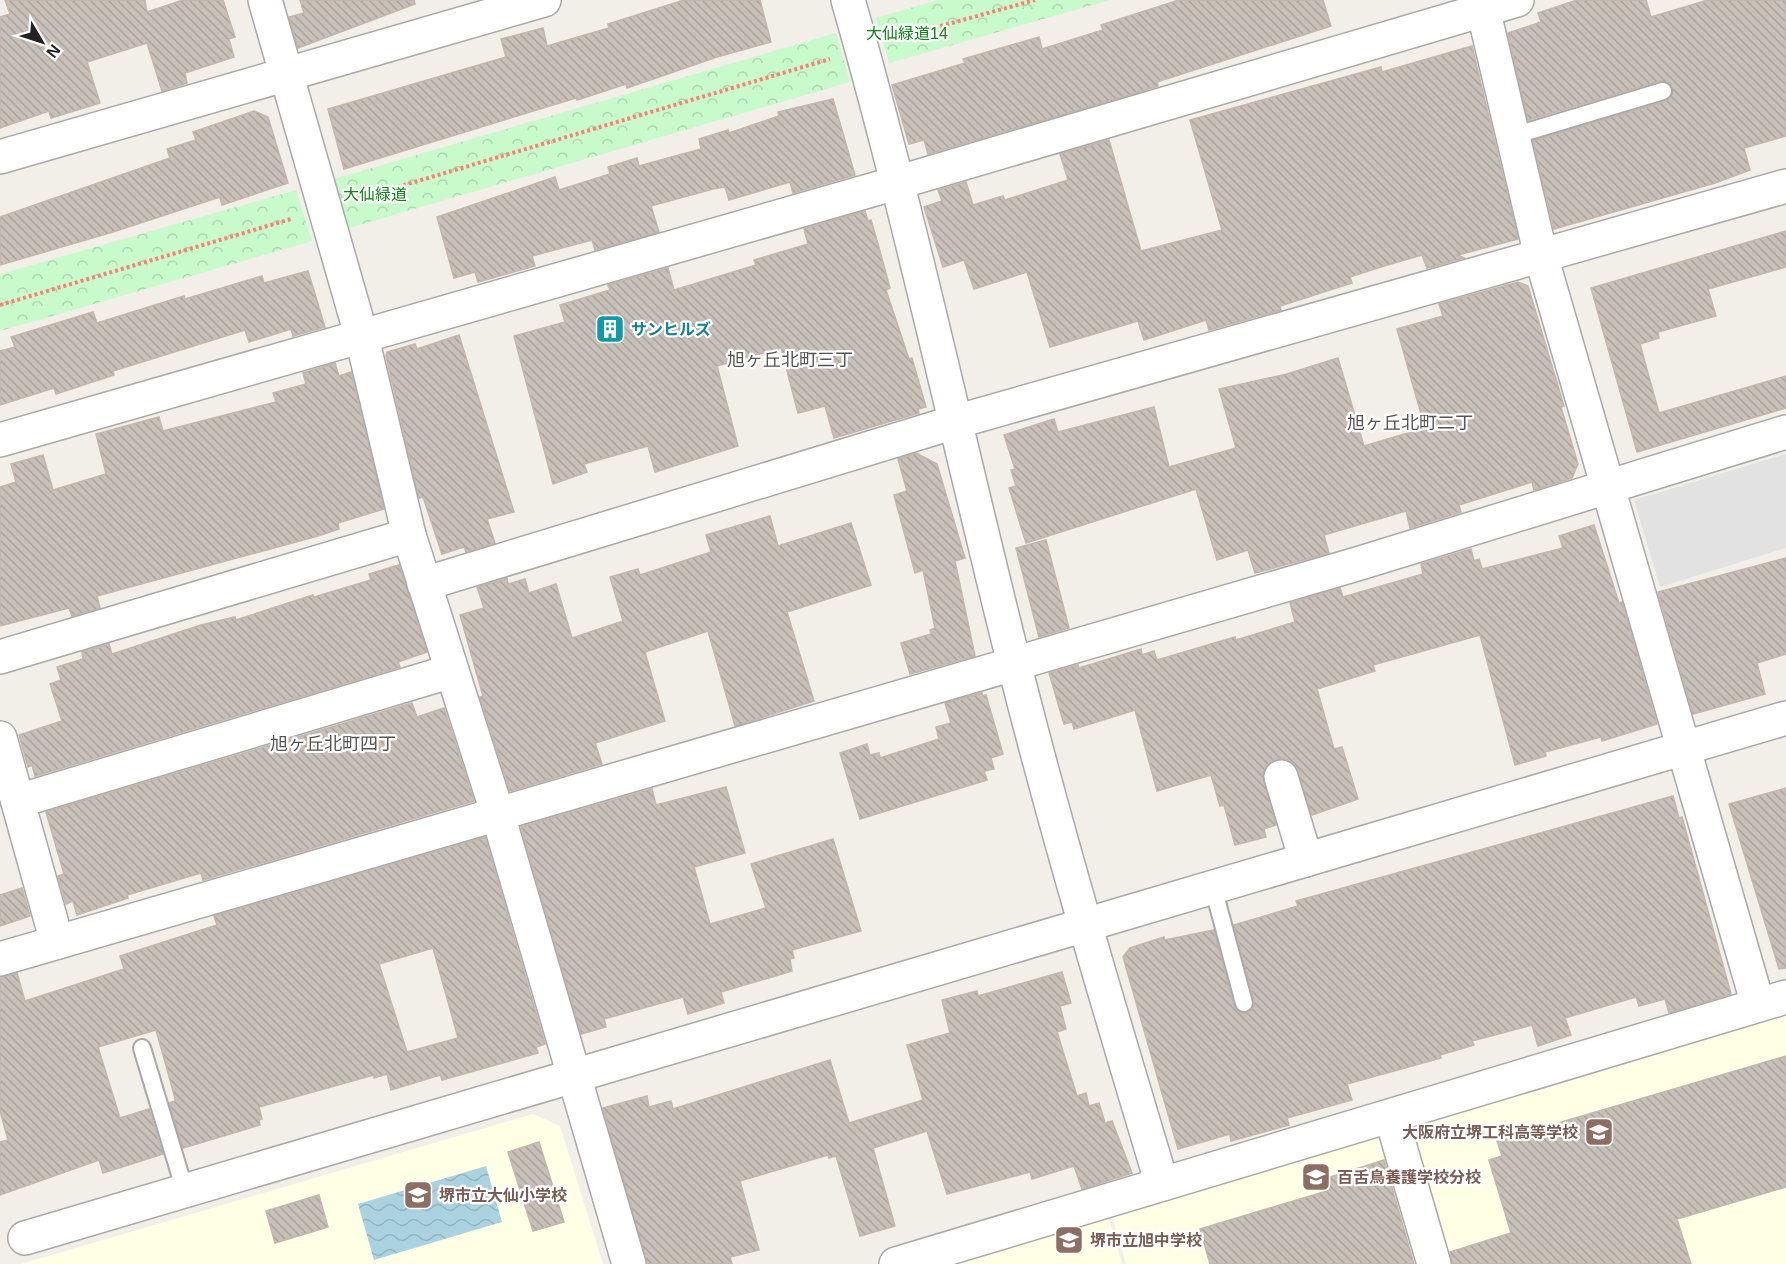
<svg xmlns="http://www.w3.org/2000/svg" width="1786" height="1264" viewBox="0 0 1786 1264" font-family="Arial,'Noto Sans JP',sans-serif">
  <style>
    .education { fill: #ffffe5 }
    .park { fill: url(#park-crowns) }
    .parking { fill: #e2e2e2 }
    .water { fill: url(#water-waves) }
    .building { fill: url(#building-back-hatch); stroke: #c4b6ab; stroke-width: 1.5; fill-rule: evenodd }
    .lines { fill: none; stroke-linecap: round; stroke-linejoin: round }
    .service-casing { stroke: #a9a9a9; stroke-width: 20 }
    .minor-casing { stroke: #a9a9a9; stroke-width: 36 }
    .path { stroke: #fa8072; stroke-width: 4; stroke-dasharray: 3 3; stroke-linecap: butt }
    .service { stroke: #fff; stroke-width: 16 }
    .minor { stroke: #fff; stroke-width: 33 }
    .labels { text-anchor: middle; stroke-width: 4.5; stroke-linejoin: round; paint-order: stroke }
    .park-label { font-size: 16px; fill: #0c8416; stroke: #fff }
    .culture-label { font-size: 16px; font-weight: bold; fill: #0d838f; stroke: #fff; text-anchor: start }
    .education-label { font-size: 16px; font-weight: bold; fill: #785e54; stroke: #fff; text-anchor: start }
    .neighbourhood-label { font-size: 18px; fill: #555; stroke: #fff }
  </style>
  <defs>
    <pattern id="park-crowns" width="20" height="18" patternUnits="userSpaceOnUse" patternTransform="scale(1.5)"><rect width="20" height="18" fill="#c8facc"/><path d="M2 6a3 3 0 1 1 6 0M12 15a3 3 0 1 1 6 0" fill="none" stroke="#acd6af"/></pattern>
    <pattern id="water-waves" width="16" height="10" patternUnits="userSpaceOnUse" patternTransform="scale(1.5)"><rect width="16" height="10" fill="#aad3df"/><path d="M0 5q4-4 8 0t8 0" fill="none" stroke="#92b5bf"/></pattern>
    <pattern id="building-back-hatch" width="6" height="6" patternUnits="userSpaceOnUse" patternTransform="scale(1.5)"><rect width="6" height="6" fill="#c7bfb8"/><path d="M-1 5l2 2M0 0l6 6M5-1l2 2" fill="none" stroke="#aba49e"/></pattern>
  </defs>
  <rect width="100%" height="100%" fill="#f2efe9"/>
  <g class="education">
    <polygon points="1786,1015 1786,1264 1445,1264 1408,1140 1415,1124"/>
    <polygon points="533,1114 560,1126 603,1264 21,1264"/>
    <polygon points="1380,1135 1423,1264 1126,1264 1111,1212"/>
    <polygon points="1108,1215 1122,1264 939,1264"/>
  </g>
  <g class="park">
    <polygon points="938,0 1110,0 889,63 876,18"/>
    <polygon points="836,33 850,82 342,230 327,181"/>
    <polygon points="296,190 312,241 0,331 0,274"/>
  </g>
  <polygon class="parking" points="1786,454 1786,548 1660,587 1634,500"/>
  <polygon class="water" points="486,1166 502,1222 374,1260 358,1204"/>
  <g class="building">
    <polygon points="5,0 145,0 147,12 183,0 223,0 235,37 229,39 234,57 185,73 187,83 162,91 147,43 87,62 100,103 51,118 49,111 0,128 0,17 10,14"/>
    <polygon points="300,0 414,0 415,4 298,48 289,17 304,13"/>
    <polygon points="684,0 760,0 771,42 717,57 627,88 626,84 577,100 576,98 344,169 328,109 506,57 501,39 543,28 547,46 609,28 608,24"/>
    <polygon points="1179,0 1323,0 1331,26 1157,82 1158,86 1136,93 928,154 924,140 909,144 892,85 965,63 963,59 1039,37 1042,49 1103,30 1101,25"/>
    <polygon points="1577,0 1646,0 1651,17 1708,0 1786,0 1786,136 1744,148 1750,170 1715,183 1554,229 1533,141 1666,101 1673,93 1670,83 1660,81 1528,120 1508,33 1541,22 1538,13"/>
    <polygon points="1472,46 1518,239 1458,255 1464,258 1427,268 1422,255 1384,266 1350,277 1352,283 1280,306 1281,310 1209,330 1206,320 1144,340 1138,321 1050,347 1027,272 974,289 964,260 943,267 924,207 942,201 938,190 966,182 973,205 1003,196 1005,200 1068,180 1060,154 1109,140 1141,251 1222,230 1190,120 1381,67 1382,72"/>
    <polygon points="833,99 855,175 793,193 790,182 729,200 725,187 713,189 651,206 659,232 595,250 592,240 532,256 535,266 478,282 475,272 454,278 437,217 555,177 559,190 610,174 608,167 637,158 639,166 701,149 699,139 728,130 729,133 779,116 778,112"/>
    <polygon points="254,111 268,117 288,183 222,205 220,197 113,232 0,265 0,217 170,158 167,149 196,140 193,132"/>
    <polygon points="865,211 868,221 871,220 878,244 890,288 886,290 909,359 912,358 926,407 918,409 919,413 834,438 825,406 798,413 781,348 717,366 738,446 655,472 648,446 584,464 587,472 553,484 514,336 565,322 560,305 610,290 608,285 668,268 674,290 756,265 754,260 808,244 804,229"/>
    <polygon points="1786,231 1786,267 1708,289 1716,316 1658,332 1659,338 1640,344 1659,413 1786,376 1786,408 1637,452 1591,288"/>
    <polygon points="308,271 325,327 293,336 291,329 249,342 245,330 113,371 114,375 56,394 54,388 0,405 0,351 15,347 11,337 93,312 97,323 184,296 185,299 262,276 264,283"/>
    <polygon points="1518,282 1528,286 1564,406 1561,407 1578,464 1572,478 1534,490 1532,482 1459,505 1461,512 1410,528 1406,511 1324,535 1329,553 1255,573 1248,550 1217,560 1196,489 1026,543 1009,488 1016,486 1011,470 1015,469 1004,435 1054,419 1058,432 1154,407 1169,467 1236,448 1219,389 1287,374 1338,358 1364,446 1425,428 1397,329 1443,316 1439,304"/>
    <polygon points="459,335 514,512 487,519 495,543 466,552 464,547 442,554 423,497 419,498 386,356 387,352 415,344 417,349"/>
    <polygon points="335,363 339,376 351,372 384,509 338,523 339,529 318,536 97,596 100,608 72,616 69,608 0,626 0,487 16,482 11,464 43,455 53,490 106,474 96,434 159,417 163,431 276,402 273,393 306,384 303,373"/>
    <polygon points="916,453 937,464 965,558 955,561 975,656 910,674 901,643 931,634 930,630 935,628 923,570 915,573 894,495 907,491 898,459"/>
    <polygon points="770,516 778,546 851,523 871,585 787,612 814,701 735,726 708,631 645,652 665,721 595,743 602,764 510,791 480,697 483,696 460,615 484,608 477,587 507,578 508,584 525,579 529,593 556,584 572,638 623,621 610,577 638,569 640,575 711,552 706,535"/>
    <polygon points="1594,525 1619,603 1622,602 1657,724 1602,741 1601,737 1545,752 1546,756 1515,765 1480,635 1373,665 1375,671 1317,689 1334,749 1342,747 1358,799 1312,815 1294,764 1285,759 1275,759 1267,765 1263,773 1276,825 1264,829 1266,837 1235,845 1224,805 1220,806 1211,775 1157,791 1135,710 1074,729 1072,722 1064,724 1049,673 1078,665 1079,668 1141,649 1142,655 1154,651 1157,660 1235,637 1236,640 1295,622 1290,603 1340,588 1343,597 1423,574 1421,564 1471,549 1474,561 1479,559 1482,569 1563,548 1559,536"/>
    <polygon points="1046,540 1069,628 1039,637 1016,548"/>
    <polygon points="1786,558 1786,654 1757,663 1765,694 1693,714 1658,592"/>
    <polygon points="399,565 427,652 398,662 400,667 35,776 32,765 28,767 19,735 62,721 50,684 61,680 57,667 83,659 82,652 109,644 112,654 201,625 235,617 236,620 313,595 314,597 371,580 369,574"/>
    <polygon points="982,693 983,696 986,695 1003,754 991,758 994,769 984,771 987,780 860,819 840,753 867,744 870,755 879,753 880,758 939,739 936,727 951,723 945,703"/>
    <polygon points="412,703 417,717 444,708 474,801 203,880 201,873 127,895 128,898 77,915 73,901 66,904 58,876 64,874 46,812"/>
    <polygon points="726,787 745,853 694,867 710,924 766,908 751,864 833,839 861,931 792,950 794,958 790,959 792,971 721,992 724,1003 688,1014 683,997 604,1019 606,1027 581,1034 521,827 652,789 656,805"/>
    <polygon points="1786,788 1786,968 1779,969 1729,804"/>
    <polygon points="1673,796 1679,818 1682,817 1731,994 1669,1013 1665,999 1639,1006 1636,997 1565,1018 1571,1035 1538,1046 1532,1025 1472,1041 1474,1045 1440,1055 1441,1058 1347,1084 1352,1100 1287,1118 1289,1125 1231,1141 1230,1134 1178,1149 1123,957 1130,948 1164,937 1165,940 1214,930 1234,1006 1241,1013 1247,1013 1254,1006 1254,1000 1234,925 1298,906 1296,901"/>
    <path d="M 485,837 L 545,1044 L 536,1047 L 538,1053 L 442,1080 L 440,1075 L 391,1090 L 387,1074 L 374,1078 L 374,1075 L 259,1107 L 262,1119 L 259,1120 L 260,1125 L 183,1148 L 169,1103 L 175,1101 L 175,1098 L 156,1030 L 98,1047 L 120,1118 L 149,1109 L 163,1154 L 103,1173 L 99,1160 L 0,1195 L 0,1142 L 8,1140 L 0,1111 L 0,977 L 17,973 L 25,1001 L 124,969 L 120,956 L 217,925 L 214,916 ZM 433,948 L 458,1038 L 407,1052 L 379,964 Z"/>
    <polygon points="22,888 30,916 0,926 0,895"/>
    <polygon points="1062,972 1071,1003 1060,1006 1066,1029 1057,1032 1077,1096 1086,1093 1089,1106 1099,1103 1105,1123 1112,1121 1132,1173 1082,1189 1074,1166 1032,1179 1030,1172 947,1194 927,1131 873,1148 895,1226 860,1236 836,1156 829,1158 828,1155 740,1181 759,1250 730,1257 732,1264 647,1264 603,1108 647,1096 649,1107 671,1101 673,1109 830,1060 849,1123 923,1100 907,1045 950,1033 942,1000 977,991 978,996"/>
    <polygon points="1786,1056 1786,1187 1677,1219 1691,1264 1452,1264 1450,1252 1511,1233 1489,1160 1502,1156 1497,1141"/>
    <polygon points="539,1142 564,1222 533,1231 508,1152"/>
    <polygon points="1384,1160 1414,1264 1210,1264 1200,1229 1330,1190 1327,1178"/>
    <polygon points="319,1195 328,1227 275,1243 266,1211"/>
  </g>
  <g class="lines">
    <g class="service-casing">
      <g id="service">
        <polyline points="1513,136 1663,91"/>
        <polyline points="1213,887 1244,1003"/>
        <polyline points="142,1048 185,1191"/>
      </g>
    </g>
    <g class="minor-casing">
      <g id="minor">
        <polyline points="265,0 362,338 409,535 498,815 629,1264"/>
        <path d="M 848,0 C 911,219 958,442 1014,663 C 1058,838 1110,1011 1162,1184"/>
        <polyline points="1481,0 1541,256 1758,1005"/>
        <polyline points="0,157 544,0"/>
        <polyline points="0,440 896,183 1517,0"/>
        <polyline points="424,584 955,422 1786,186"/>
        <polyline points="0,657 409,535"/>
        <polyline points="0,738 57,942"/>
        <polyline points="1281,777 1306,860"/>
        <polyline points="18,801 452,671"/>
        <polyline points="0,959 1357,564 1786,432"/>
        <polyline points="1391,1116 1434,1264"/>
        <polyline points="25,1238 1786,718"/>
        <polyline points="896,1264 1786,997"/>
      </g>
    </g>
    <g class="path">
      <polyline points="894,39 1035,0"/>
      <polyline points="357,199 830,59"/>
      <polyline points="0,305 291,219"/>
    </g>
    <use href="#service" class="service"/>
    <use href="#minor" class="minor"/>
  </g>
  <defs>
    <g id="building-square" transform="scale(1.5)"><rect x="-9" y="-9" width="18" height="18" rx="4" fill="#0f9aa8" stroke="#fff"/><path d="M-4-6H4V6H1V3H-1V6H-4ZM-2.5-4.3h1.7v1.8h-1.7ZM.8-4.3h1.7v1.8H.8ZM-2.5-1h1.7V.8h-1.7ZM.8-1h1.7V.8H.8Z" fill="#fff"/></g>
    <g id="school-square" transform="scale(1.5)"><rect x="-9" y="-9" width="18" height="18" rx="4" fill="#8d6e63" stroke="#fff"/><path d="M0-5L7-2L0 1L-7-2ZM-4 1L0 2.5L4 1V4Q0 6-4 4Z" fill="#fff"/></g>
  </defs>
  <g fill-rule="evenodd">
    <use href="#building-square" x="610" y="329"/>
    <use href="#school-square" x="1599" y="1132"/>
    <use href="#school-square" x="1316" y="1177"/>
    <use href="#school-square" x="418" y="1195"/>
    <use href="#school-square" x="1069" y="1240"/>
  </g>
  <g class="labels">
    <g class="park-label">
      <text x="907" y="39">大仙緑道14</text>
      <text x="375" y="200">大仙緑道</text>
    </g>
    <g class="culture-label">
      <text x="631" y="335">サンヒルズ</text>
    </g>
    <g class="education-label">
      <text x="1578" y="1138" text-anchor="end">大阪府立堺工科高等学校</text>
      <text x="1337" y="1183">百舌鳥養護学校分校</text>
      <text x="439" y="1201">堺市立大仙小学校</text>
      <text x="1090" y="1246">堺市立旭中学校</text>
    </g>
    <g class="neighbourhood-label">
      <text x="790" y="366">旭ヶ丘北町三丁</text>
      <text x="1410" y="429">旭ヶ丘北町二丁</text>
      <text x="333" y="750">旭ヶ丘北町四丁</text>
    </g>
  </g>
  <g transform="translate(42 42) rotate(129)" stroke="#ffffff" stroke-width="4.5" paint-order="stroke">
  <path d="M0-4.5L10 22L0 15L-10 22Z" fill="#222222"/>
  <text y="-9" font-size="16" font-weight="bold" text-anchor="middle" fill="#222222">N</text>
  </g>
</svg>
